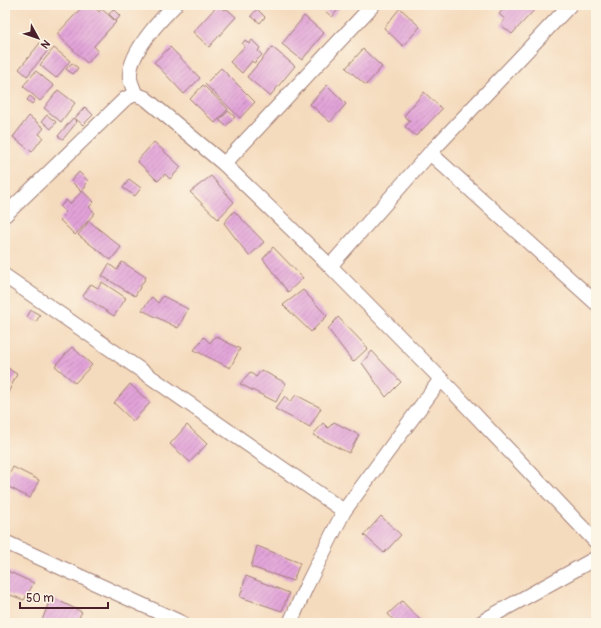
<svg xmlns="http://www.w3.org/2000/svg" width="601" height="628" viewBox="0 0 601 628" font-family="Pangolin,sans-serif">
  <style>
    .building { fill: url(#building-hatch) }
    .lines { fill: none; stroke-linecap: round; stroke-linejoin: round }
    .minor-casing { stroke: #a07d74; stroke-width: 16 }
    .minor { stroke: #fff; stroke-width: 14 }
  </style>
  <defs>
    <pattern id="building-hatch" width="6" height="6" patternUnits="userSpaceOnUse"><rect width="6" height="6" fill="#e2a3d9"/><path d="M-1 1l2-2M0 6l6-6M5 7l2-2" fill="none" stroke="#b984b0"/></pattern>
  </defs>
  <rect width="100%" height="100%" fill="#fcf5e5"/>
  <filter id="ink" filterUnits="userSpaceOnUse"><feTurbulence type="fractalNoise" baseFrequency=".025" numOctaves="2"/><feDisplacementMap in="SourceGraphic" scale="8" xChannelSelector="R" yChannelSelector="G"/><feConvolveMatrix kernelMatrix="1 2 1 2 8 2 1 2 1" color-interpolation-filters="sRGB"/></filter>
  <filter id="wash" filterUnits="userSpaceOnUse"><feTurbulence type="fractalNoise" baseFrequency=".012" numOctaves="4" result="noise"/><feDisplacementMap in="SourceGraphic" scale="16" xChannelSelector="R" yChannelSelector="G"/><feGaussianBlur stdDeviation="0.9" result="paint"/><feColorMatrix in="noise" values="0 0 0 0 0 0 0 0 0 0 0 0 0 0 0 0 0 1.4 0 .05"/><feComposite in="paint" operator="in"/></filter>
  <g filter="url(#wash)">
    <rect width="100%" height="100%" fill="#f5dbbe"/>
    <g id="blocks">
      <g class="building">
        <polygon points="84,5 92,5 99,12 102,9 116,22 94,46 98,51 87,63 57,34"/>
        <polygon points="218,5 225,10 227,9 236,17 209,47 193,32"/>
        <polygon points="318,5 342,5 332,17"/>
        <polygon points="507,5 536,5 537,7 512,34 501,25 505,19 499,14"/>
        <polygon points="400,8 420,27 403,46 384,28"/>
        <polygon points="113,9 120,16 116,21 109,14"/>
        <polygon points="257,9 265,17 260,23 251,16"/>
        <polygon points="304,16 324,33 302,60 282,44"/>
        <polygon points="245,40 249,44 252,40 260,48 258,51 262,55 254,63 252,61 242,73 230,62 245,46 242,44"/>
        <polygon points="40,43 49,49 27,76 19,69"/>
        <polygon points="170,47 200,78 184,94 154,62"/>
        <polygon points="272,47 295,66 270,96 247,77"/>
        <polygon points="54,48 70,61 56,78 40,65"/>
        <polygon points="363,49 382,67 366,85 346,68"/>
        <polygon points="72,63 78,68 73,74 66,69"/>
        <polygon points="221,68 255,102 240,118 205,84"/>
        <polygon points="36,71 54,86 40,101 23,86"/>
        <polygon points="203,85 228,109 215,123 190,99"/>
        <polygon points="327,85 346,104 330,122 310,104"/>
        <polygon points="58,90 75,103 61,122 44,108"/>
        <polygon points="424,92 442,109 416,136 405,127 410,121 404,116"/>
        <polygon points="30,96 35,100 32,104 27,100"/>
        <polygon points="85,107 93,115 83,125 75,118"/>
        <polygon points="228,111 235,117 226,126 219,120"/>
        <polygon points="47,115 56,122 51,129 42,121"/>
        <polygon points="29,116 44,128 39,134 43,137 32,152 13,137"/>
        <polygon points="73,118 77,122 63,139 58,136"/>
        <polygon points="154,142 181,167 170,179 165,174 158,181 137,161"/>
        <polygon points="79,172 88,181 84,185 86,187 81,191 71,181"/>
        <polygon points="211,176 234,202 218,219 190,192"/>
        <polygon points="129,179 141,188 135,196 123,188"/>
        <polygon points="82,191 94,202 89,207 95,213 75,235 59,219 66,212 60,207 66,200 70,204"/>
        <polygon points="234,211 264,242 249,256 224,223"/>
        <polygon points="89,221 121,247 111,260 78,235"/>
        <polygon points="273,247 303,278 288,292 263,259"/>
        <polygon points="122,262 146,277 135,296 102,276 109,264 117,270"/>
        <polygon points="102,282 126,298 114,316 83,296 91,284 98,288"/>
        <polygon points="303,290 327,316 311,332 283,305"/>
        <polygon points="163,296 188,309 178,328 142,310 152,297 158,303"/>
        <polygon points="31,310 40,315 36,322 27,317"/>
        <polygon points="338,317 368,348 353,362 328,329"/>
        <polygon points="215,336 240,349 230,368 194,350 204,337 210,343"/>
        <polygon points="72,347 92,365 75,383 55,366"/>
        <polygon points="372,351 401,382 386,397 362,363"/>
        <polygon points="5,361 7,362 5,366 10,369 10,370 17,374 7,395 5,394"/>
        <polygon points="261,370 286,383 276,402 240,384 250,372 256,377"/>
        <polygon points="130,384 150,403 133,421 114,403"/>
        <polygon points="296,395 321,408 310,427 275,409 285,396 290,402"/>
        <polygon points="334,422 359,435 349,453 313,435 323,423 328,428"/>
        <polygon points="187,425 207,444 190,462 170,444"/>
        <polygon points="13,467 39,480 30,498 5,485 5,482"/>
        <polygon points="381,516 401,535 384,553 364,535"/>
        <polygon points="257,546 300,563 293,581 251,567"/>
        <polygon points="5,570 34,583 24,600 5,593"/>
        <polygon points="246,576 289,593 282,611 240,597"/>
        <polygon points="51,597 82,612 76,623 57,623 53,622 52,623 41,623"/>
        <polygon points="402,601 423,623 396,623 388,614"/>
        <polygon points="101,618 112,623 99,623"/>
      </g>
    </g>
  </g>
  <g filter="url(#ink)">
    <use href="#blocks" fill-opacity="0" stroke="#a07d74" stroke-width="1"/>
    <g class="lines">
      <g class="minor-casing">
        <g id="minor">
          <path d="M 135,94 C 134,89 131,84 130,79 C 127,55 159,21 175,5"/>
          <polyline points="430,153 596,303"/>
          <polyline points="224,164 373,5"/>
          <polyline points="5,215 125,99 135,94 145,98 224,164 330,266 441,379 596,542"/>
          <polyline points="330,266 430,153 570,5"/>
          <polyline points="5,276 344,511"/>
          <polyline points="5,542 182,623"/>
          <polyline points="290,623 306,587 344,511 441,379"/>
          <polyline points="481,623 490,617 596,558"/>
        </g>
      </g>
      <use href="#minor" class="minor"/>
    </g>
  </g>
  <rect width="601" height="628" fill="none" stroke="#fcf5e5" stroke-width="20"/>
  <g transform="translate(38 38) rotate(130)" stroke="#fcf5e5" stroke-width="3" paint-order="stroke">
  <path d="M0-3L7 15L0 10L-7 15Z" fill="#4a1f2b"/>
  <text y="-6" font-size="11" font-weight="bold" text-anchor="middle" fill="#4a1f2b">N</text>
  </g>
  <path d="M20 602v6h88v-6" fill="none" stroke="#4a1f2b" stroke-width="2"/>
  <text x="26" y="602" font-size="12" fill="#4a1f2b" stroke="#fcf5e5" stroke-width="3" paint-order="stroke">50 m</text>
</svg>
